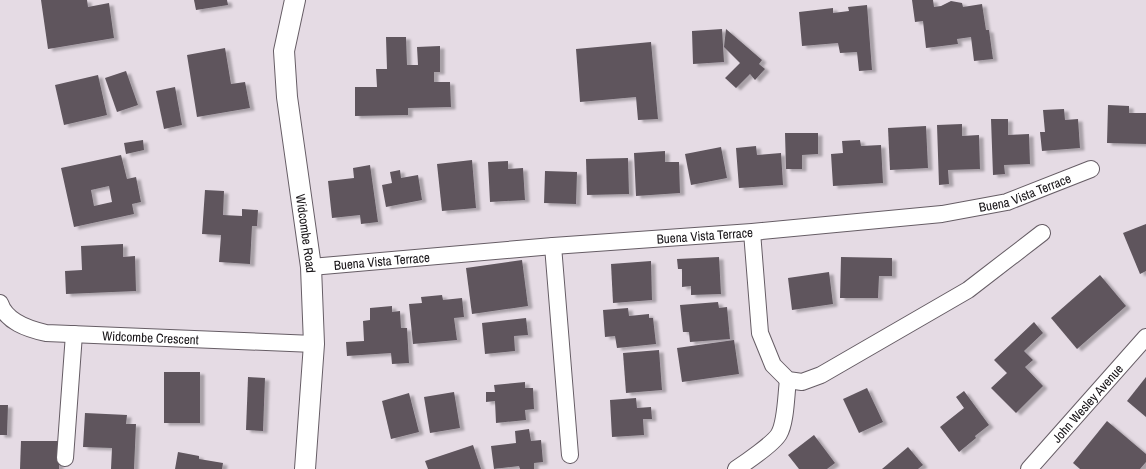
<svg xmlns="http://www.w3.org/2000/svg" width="1146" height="469" viewBox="0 0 1146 469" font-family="'Archivo Narrow',sans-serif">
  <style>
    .building { fill: #5e555d; fill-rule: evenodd; filter: url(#shadow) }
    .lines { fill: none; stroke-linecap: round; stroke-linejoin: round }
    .minor-casing { stroke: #665d65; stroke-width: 18 }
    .tertiary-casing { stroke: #665d65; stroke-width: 22 }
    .minor { stroke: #fff; stroke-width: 16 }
    .tertiary { stroke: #fff; stroke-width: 20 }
    .labels { text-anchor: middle; stroke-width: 4; stroke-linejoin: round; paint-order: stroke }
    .street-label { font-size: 13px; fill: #151215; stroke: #f3e9f2 }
  </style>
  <defs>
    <filter id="shadow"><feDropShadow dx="4.5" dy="2.5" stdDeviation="1" flood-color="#0004"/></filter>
  </defs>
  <rect width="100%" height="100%" fill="#e5dbe4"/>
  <g class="building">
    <polygon points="41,0 87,0 88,7 109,3 114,38 48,49"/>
    <polygon points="194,0 227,0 228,5 196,10"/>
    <polygon points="912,0 933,0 934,7 941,6 951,1 962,3 963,7 982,4 986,30 989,30 993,59 974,61 971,37 957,39 958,44 926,48 923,21 915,22"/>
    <polygon points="867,5 872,70 859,71 857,52 840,53 838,43 802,46 799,12 833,8 833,13 849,11 848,7"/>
    <polygon points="722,29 724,62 693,64 692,31"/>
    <polygon points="726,29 762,60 759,64 765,69 755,80 750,74 736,88 725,78 740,63 724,47"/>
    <polygon points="386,37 406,37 407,65 418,65 417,47 440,46 440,72 434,72 434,82 450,82 451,107 408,108 408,115 355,116 355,87 377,87 376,69 387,69"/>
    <polygon points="651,42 658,119 638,120 636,97 580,102 576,49"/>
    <polygon points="225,48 231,84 245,82 250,108 197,117 187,55"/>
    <polygon points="126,71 138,105 117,112 105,78"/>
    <polygon points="98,75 107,115 64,125 55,85"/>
    <polygon points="175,87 182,125 164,129 156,91"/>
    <polygon points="1108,105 1129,106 1129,113 1146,113 1146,144 1107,143"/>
    <polygon points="1064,109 1065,120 1078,119 1080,148 1042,151 1040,132 1045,132 1043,110"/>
    <polygon points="991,119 1008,119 1008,135 1029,134 1030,164 1004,165 1005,174 993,175"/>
    <polygon points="962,124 962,136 979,135 980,169 948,170 949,184 939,185 937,125"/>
    <polygon points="926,126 928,168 890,170 888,128"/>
    <polygon points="785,133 818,133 818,154 802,155 802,169 786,169"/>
    <polygon points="143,140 144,150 126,154 124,143"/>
    <polygon points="860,140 861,146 881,145 883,183 833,186 831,154 843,153 842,141"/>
    <polygon points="756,146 757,155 781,153 783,185 739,188 736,148"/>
    <polygon points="721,147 727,178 691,185 685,154"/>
    <polygon points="665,151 665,162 679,162 680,193 636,196 634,153"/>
    <path d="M 121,155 L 127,179 L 136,177 L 141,202 L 132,204 L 134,214 L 74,227 L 61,168 ZM 109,186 L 112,202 L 94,206 L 91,190 Z"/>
    <polygon points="628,158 629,194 587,195 586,159"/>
    <polygon points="472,160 476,208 442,211 437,164"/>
    <polygon points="508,161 508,169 523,168 525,200 490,202 488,162"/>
    <polygon points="370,165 378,222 361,224 360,215 332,218 328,181 354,178 353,168"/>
    <polygon points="400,170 401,178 418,175 422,200 386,207 382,185 392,183 390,172"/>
    <polygon points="545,171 577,172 576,204 544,203"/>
    <polygon points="205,190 224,191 223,215 242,216 242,209 258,210 257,226 252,226 250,264 219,262 221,235 202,234"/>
    <polygon points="1146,224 1146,271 1140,274 1123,233"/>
    <polygon points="123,244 123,257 135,256 136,291 66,294 65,271 82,270 81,246"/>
    <polygon points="719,257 721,294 691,295 691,286 682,287 682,269 678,269 677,259"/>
    <polygon points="841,257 892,258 892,276 879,276 878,298 840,298"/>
    <polygon points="522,260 528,306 472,314 466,268"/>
    <polygon points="651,261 652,300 613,303 611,264"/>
    <polygon points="829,272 833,304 792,310 788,278"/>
    <polygon points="1100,275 1126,306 1077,349 1051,318"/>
    <polygon points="442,295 443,300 462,298 464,317 454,318 457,340 413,344 409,304 422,303 421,297"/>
    <polygon points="718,302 719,308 727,307 730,339 690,342 689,332 683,332 680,305"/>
    <polygon points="392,306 392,312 400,311 401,328 407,328 409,363 392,364 391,353 347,356 346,342 364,341 363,321 370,320 370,308"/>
    <polygon points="628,308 629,316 649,314 649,318 653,318 656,344 617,348 615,336 605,337 603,310"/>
    <polygon points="526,318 528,335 514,336 515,351 485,354 482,323"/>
    <polygon points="1034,322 1043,333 1024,351 1033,360 1025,367 1043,386 1016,413 991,388 1007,373 994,360"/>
    <polygon points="734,340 739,374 682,382 677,348"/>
    <polygon points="659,350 662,390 626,393 623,353"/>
    <rect x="164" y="372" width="36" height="51"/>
    <polygon points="248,377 265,378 263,431 246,430"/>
    <polygon points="1146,377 1146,417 1127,401"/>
    <polygon points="525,382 525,388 533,388 534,409 525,410 526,420 496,423 495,401 486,402 486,392 495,392 494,385"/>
    <polygon points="867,388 883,422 859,433 843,399"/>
    <polygon points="964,391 989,425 975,436 976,438 959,452 940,427 964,408 956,397"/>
    <polygon points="454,392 460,428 430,433 424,397"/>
    <polygon points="409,393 419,432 391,439 382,401"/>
    <polygon points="636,398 637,408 651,407 652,419 643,419 644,435 612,437 610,400"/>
    <polygon points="0,405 8,405 7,435 0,435"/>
    <polygon points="85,413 127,415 126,424 136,424 134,469 111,469 112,448 83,447"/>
    <polygon points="1107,421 1146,454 1146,462 1140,469 1080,469 1073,463"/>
    <polygon points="529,429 531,441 541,440 543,462 534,463 534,469 520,469 519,466 494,469 491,446 516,443 515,431"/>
    <polygon points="814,435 835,463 827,469 799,469 788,455"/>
    <polygon points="21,441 60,441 59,469 20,469"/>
    <polygon points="473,445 481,469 428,469 425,461"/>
    <polygon points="908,447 923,465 918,469 882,469"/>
    <polygon points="178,452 199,456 199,459 223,463 222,469 175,469"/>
  </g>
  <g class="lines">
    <g class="minor-casing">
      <g id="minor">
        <polyline points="752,232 760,333 773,365 788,380 802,382 821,375 968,290 1042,233"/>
        <polyline points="553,246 570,455"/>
        <path id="s1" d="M 311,267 L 553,246 L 752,232 L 942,214 L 1007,202 L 1091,169"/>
        <path id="s2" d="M 0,303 C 6,322 28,329 46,333 L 314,344"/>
        <polyline points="65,458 74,334"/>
        <path d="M 736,469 C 745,463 774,443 779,434 C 786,422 786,395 788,380"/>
        <path id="s3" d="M 1029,469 L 1146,337"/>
      </g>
    </g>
    <g class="tertiary-casing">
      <g id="tertiary">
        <path id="s4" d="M 295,0 L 284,51 L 287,97 L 311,267 L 314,344 L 305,469"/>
      </g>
    </g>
    <use href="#minor" class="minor"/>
    <use href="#tertiary" class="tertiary"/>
  </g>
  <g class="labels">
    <g class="street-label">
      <text dy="5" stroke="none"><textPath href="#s1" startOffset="719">Buena Vista Terrace</textPath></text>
      <text dy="5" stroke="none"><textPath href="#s4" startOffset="236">Widcombe Road</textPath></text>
      <text dy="5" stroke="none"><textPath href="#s1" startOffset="395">Buena Vista Terrace</textPath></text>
      <text dy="5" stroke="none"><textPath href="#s1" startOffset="71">Buena Vista Terrace</textPath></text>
      <text dy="5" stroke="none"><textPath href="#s2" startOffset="162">Widcombe Crescent</textPath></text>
      <text dy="5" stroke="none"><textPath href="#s3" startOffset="88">John Wesley Avenue</textPath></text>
    </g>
  </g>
</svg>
